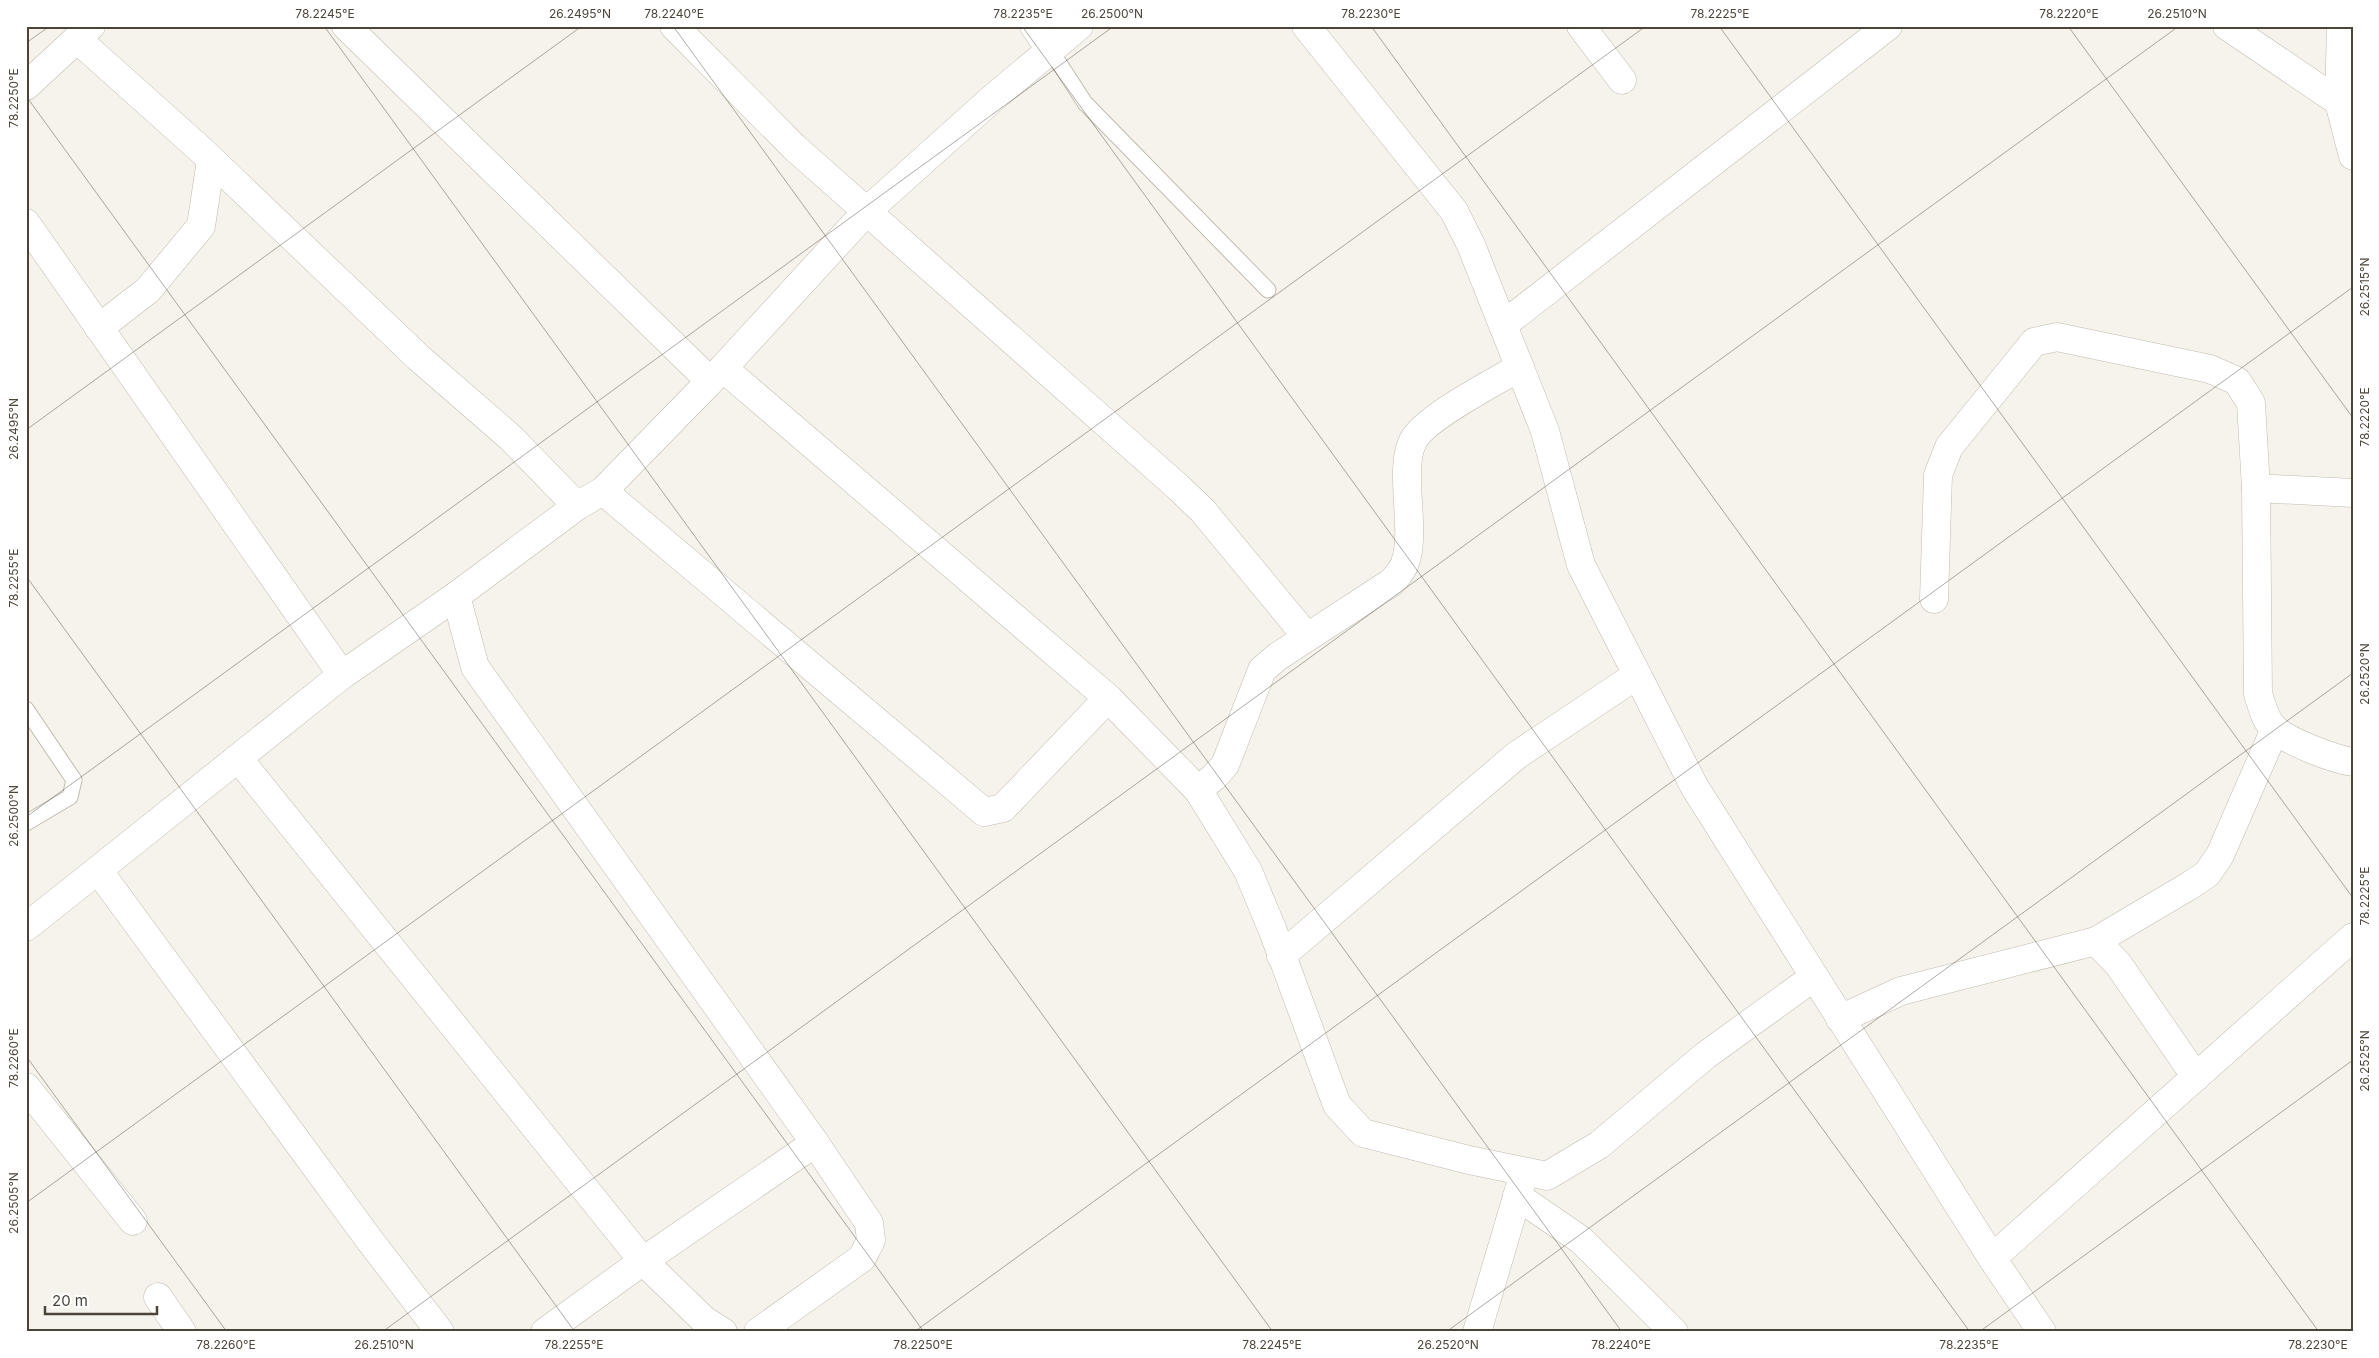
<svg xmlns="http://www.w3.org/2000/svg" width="2379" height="1358" viewBox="0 0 2379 1358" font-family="Inter,sans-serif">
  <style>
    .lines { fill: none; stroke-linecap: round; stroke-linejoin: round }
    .service-casing { stroke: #c2bbae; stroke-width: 17 }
    .minor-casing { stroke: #c2bbae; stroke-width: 29 }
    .service { stroke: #fff; stroke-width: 15 }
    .minor { stroke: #fff; stroke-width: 28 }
    .ticks { fill: none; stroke: #4b4439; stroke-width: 1; stroke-opacity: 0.45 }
    .neatline { fill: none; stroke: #4b4439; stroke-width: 2 }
    .ticks-label { font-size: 12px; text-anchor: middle; fill: #4b4439 }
  </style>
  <rect width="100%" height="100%" fill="#f6f3ec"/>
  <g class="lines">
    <g class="service-casing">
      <g id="service">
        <polyline points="1050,49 1085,103 1268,290"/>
        <polyline points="26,709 74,780 70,797 26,823"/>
      </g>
    </g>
    <g class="minor-casing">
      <g id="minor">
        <polyline points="346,26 710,381"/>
        <polyline points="674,26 794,147 1178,487 1203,511 1307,637"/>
        <polyline points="1034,26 1050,49"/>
        <polyline points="1306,26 1454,211 1471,245 1545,431 1581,565 1694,786 1992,1258"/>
        <polyline points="1581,26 1622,80"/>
        <polyline points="2227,26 2339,102"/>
        <polyline points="2341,26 2339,102 2353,156"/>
        <polyline points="77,39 200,149 419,358 511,438 577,506"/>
        <polyline points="26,86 91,26"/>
        <polyline points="26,223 342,675"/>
        <polyline points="1503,325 1888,26"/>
        <polyline points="99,328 148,290 201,226 211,160"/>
        <path d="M 2256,488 L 2258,694 C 2262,706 2265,720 2274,729 C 2289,742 2333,759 2353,762"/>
        <polyline points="603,491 984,812 1003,808 1108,698 723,368"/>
        <polyline points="456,596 475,667 815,1143 869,1223 871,1240 862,1258 758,1332"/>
        <polyline points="1934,599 1938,475 1949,447 2034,342 2057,337 2210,369 2237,381 2251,403 2256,488 2353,493"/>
        <polyline points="1108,698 1198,790 1248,871 1273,931 1337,1105 1363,1133 1469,1160 1547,1176 1599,1145 1706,1055 1814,977"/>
        <polyline points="238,758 643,1261 704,1320 723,1332"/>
        <path d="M 1198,790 L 1214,777 L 1225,765 L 1262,670 L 1277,657 L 1392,582 C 1396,577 1403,570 1405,563 C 1417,530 1398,470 1413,441 C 1424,418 1495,382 1520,367"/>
        <polyline points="26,927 98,870"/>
        <polyline points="2096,941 2189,886 2207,874 2220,855 2275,729"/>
        <polyline points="1281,956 1517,755 1637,675"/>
        <polyline points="1840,1019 1901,991 2096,941 2118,964 2196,1077"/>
        <polyline points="26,1087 133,1221"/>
        <polyline points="1517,1196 1581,1240 1674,1332"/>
        <polyline points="158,1297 182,1332"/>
        <polyline points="440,1332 368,1238 98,870 342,675 456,596 577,506 603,491 723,368 867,211 993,98 1079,26"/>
        <polyline points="545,1332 643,1261 815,1143"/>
        <polyline points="1477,1332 1522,1180"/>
        <polyline points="2042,1332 1992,1258 2353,937"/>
      </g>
    </g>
    <use href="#service" class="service"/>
    <use href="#minor" class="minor"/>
  </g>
  <path class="ticks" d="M 324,26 L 1273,1332M 673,26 L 1622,1332M 1022,26 L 1970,1332M 1371,26 L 2319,1332M 1719,26 L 2353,898M 2068,26 L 2353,418M 26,43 L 50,26M 26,96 L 924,1332M 26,430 L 582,26M 26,576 L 575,1332M 26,817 L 1114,26M 26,1056 L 227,1332M 26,1203 L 1646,26M 382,1332 L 2179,26M 914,1332 L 2353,287M 1446,1332 L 2353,673M 1979,1332 L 2353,1060"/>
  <rect width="2379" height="1358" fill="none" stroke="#ffffff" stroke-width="55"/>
  <path d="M45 1306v8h112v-8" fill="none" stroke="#4b4439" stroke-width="2.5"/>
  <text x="52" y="1306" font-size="15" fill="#4b4439" stroke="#ffffff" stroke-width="4" paint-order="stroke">20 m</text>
  <rect x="28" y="28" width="2324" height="1302" class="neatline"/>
  <g class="ticks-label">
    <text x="325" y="18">78.2245°E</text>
    <text x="580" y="18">26.2495°N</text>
    <text x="674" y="18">78.2240°E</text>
    <text x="1023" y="18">78.2235°E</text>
    <text x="1112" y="18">26.2500°N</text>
    <text x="1371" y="18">78.2230°E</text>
    <text x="1720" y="18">78.2225°E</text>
    <text x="2069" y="18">78.2220°E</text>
    <text x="2177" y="18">26.2510°N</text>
    <text transform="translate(14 98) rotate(-90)" y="4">78.2250°E</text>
    <text transform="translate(2365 287) rotate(-90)" y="4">26.2515°N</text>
    <text transform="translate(2365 417) rotate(-90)" y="4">78.2220°E</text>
    <text transform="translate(14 429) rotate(-90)" y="4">26.2495°N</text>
    <text transform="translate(14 578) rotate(-90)" y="4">78.2255°E</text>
    <text transform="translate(2365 674) rotate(-90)" y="4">26.2520°N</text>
    <text transform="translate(14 816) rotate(-90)" y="4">26.2500°N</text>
    <text transform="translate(2365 896) rotate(-90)" y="4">78.2225°E</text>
    <text transform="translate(14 1058) rotate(-90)" y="4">78.2260°E</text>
    <text transform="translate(2365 1061) rotate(-90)" y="4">26.2525°N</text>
    <text transform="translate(14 1203) rotate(-90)" y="4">26.2505°N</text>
    <text x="226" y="1349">78.2260°E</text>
    <text x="384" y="1349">26.2510°N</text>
    <text x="574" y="1349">78.2255°E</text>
    <text x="923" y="1349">78.2250°E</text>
    <text x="1272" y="1349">78.2245°E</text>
    <text x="1448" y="1349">26.2520°N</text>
    <text x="1621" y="1349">78.2240°E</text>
    <text x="1969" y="1349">78.2235°E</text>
    <text x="2318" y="1349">78.2230°E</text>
  </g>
</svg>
